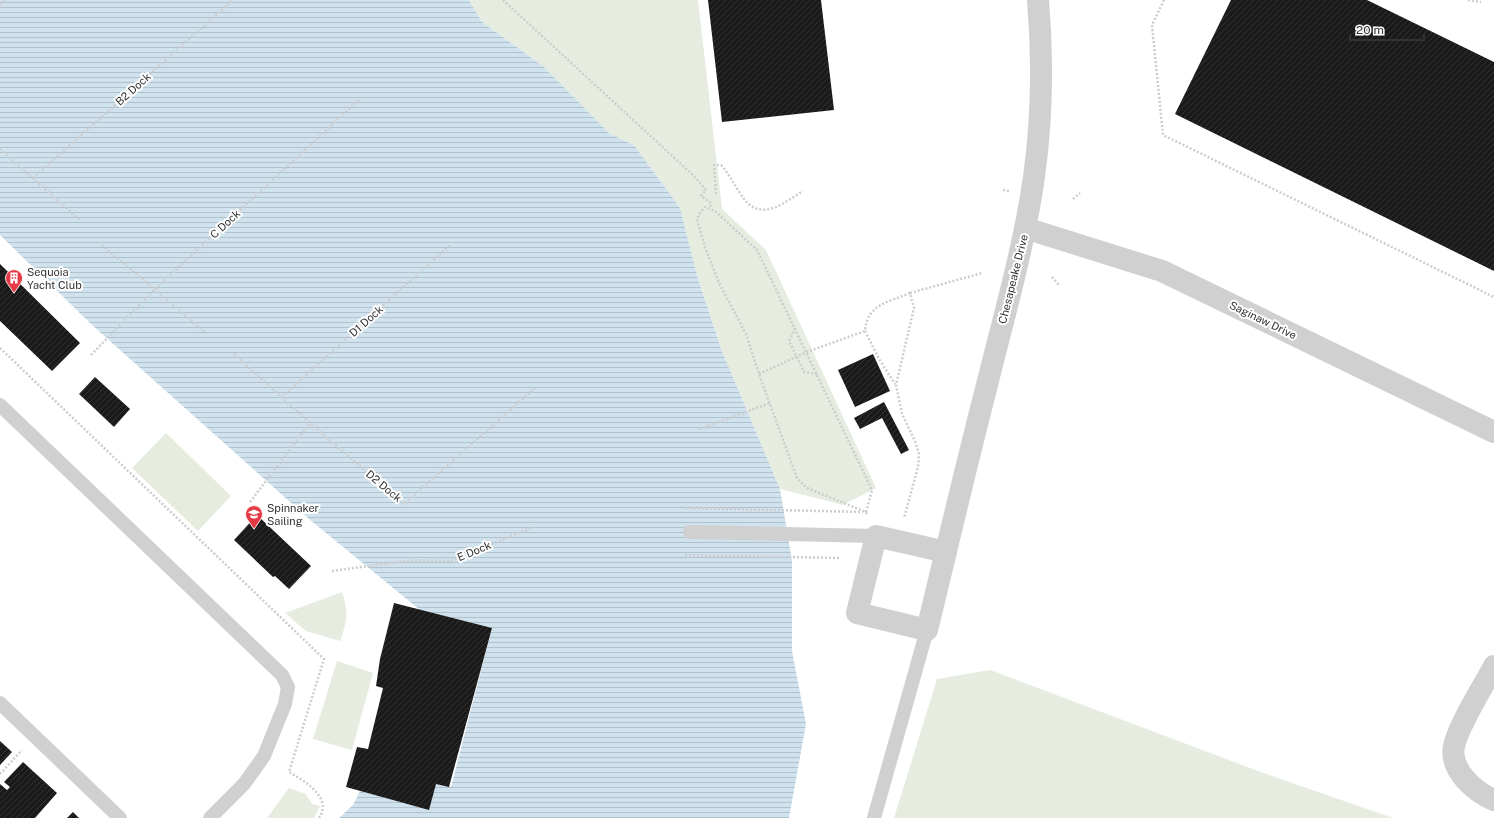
<svg xmlns="http://www.w3.org/2000/svg" width="1494" height="818" viewBox="0 0 1494 818" font-family="'Public Sans',sans-serif">
  <style>
    .green { fill: #e6ecdf }
    .water { fill: url(#water-rules) }
    .building { fill: url(#building-hatch) }
    .lines { fill: none; stroke-linecap: round; stroke-linejoin: round }
    .path { stroke: #cdcdcd; stroke-width: 2.5; stroke-dasharray: 2 2; stroke-linecap: butt }
    .lane { stroke: #d0d0d0; stroke-width: 14 }
    .street { stroke: #d0d0d0; stroke-width: 22 }
    .labels { text-anchor: middle; stroke-width: 4; stroke-linejoin: round; paint-order: stroke }
    .street-label { font-size: 11px; fill: #333; stroke: #fff }
    .poi-label { font-size: 11px; fill: #333; stroke: #fff; text-anchor: start }
  </style>
  <defs>
    <pattern id="water-rules" width="6" height="5" patternUnits="userSpaceOnUse"><rect width="6" height="5" fill="#cfe2ee"/><path d="M0 2.5h6" fill="none" stroke="#b2c2cd"/></pattern>
    <pattern id="building-hatch" width="6" height="6" patternUnits="userSpaceOnUse"><rect width="6" height="6" fill="#1a1a1a"/><path d="M-1 1l2-2M0 6l6-6M5 7l2-2" fill="none" stroke="#333"/></pattern>
  </defs>
  <rect width="100%" height="100%" fill="#fff"/>
  <g class="green">
    <polygon points="469,0 698,0 722,209 766,250 876,488 843,505 780,489 721,349 698,279 680,208 634,145 610,134 544,67 482,22"/>
    <polygon points="166,433 231,496 198,531 132,468"/>
    <path d="M 342,592 C 349,613 347,621 340,641 L 306,631 L 285,613 Z"/>
    <polygon points="337,661 373,673 352,750 313,739"/>
    <polygon points="990,670 1258,771 1393,818 894,818 937,679"/>
    <polygon points="289,788 306,794 312,804 320,806 314,818 267,818"/>
  </g>
  <polygon class="water" points="0,0 469,0 482,22 544,67 610,134 634,145 680,208 698,279 721,349 780,489 792,561 792,651 806,724 789,818 339,818 353,805 360,791 428,809 435,783 451,787 492,628 420,610 309,519 92,325 0,235"/>
  <g class="building">
    <polygon points="708,0 821,0 834,110 722,122"/>
    <polygon points="1231,0 1367,0 1494,62 1494,271 1175,114"/>
    <polygon points="0,264 80,343 52,371 0,321"/>
    <polygon points="873,354 890,391 855,407 838,370"/>
    <polygon points="95,377 130,409 114,427 79,394"/>
    <polygon points="884,402 909,450 901,454 882,418 860,429 854,418"/>
    <polygon points="257,515 311,566 289,589 275,576 273,577 234,540"/>
    <polygon points="394,603 492,628 449,787 436,784 429,810 346,787 357,747 368,749 383,688 376,686 380,659"/>
    <polygon points="0,741 12,752 0,765"/>
    <polygon points="23,762 57,793 35,818 0,818 0,784 7,790 10,787 4,782"/>
    <polygon points="73,812 79,818 67,818"/>
  </g>
  <g class="lines">
    <g class="path">
      <polyline points="503,0 695,177 706,190 701,196 711,203 710,208"/>
      <polyline points="1164,0 1152,25 1163,135 1494,297"/>
      <polyline points="1468,0 1481,2"/>
      <polyline points="0,5 5,0"/>
      <polyline points="0,149 81,221"/>
      <polyline points="33,178 233,0"/>
      <polyline points="1003,190 1009,191"/>
      <path d="M 716,194 L 714,165 L 721,165 C 729,174 733,183 740,193 C 758,224 781,205 803,191"/>
      <polyline points="1073,199 1080,193"/>
      <polyline points="102,245 206,333"/>
      <polyline points="1052,277 1059,285"/>
      <polyline points="910,293 982,273"/>
      <polyline points="795,328 789,341 804,372 817,374"/>
      <polyline points="865,331 879,359 895,384"/>
      <path d="M 0,348 L 324,659 L 289,772 C 304,781 333,797 319,818"/>
      <polyline points="234,354 310,423 404,504 535,388"/>
      <polyline points="91,355 154,290 362,97"/>
      <path d="M 759,374 L 807,352 L 865,331 C 867,304 889,302 910,293 L 914,308 L 896,385 L 902,414 L 915,441 L 919,454 L 918,467 L 904,518"/>
      <polyline points="282,397 450,245"/>
      <polyline points="700,429 770,403"/>
      <polyline points="250,502 310,423"/>
      <polyline points="686,508 863,512"/>
      <polyline points="866,512 872,490 757,250 715,211 705,207 699,214 697,220 706,250 720,285 746,334 759,374 797,478 807,488 866,512 867,515"/>
      <polyline points="685,555 841,558"/>
      <polyline points="332,571 413,560 451,561 533,527"/>
      <polyline points="0,774 22,750"/>
    </g>
    <g class="lane">
      <polyline points="0,405 282,675 288,687 285,704 264,756 244,784 210,818"/>
      <polyline points="690,532 876,536"/>
      <polyline points="0,703 120,818"/>
      <polyline points="874,818 927,630"/>
    </g>
    <g class="street">
      <polyline points="1025,228 1162,271 1494,432"/>
      <path d="M 946,552 L 876,536 L 857,613 L 927,630 C 947,548 966,466 987,385 C 1004,316 1024,247 1034,177 C 1042,119 1043,59 1038,0"/>
      <path d="M 1494,666 C 1483,687 1459,724 1454,746 C 1449,770 1475,792 1494,800"/>
    </g>
  </g>
  <defs>
    <g id="building-pin" transform="scale(0.9)"><path d="M0 17L-7.5 6A9.5 9.5 0 1 1 7.5 6Z" fill="#e63946" stroke="#fff"/><path d="M-4-6H4V6H1V3H-1V6H-4ZM-2.5-4.3h1.7v1.8h-1.7ZM.8-4.3h1.7v1.8H.8ZM-2.5-1h1.7V.8h-1.7ZM.8-1h1.7V.8H.8Z" fill="#fff"/></g>
    <g id="school-pin" transform="scale(0.9)"><path d="M0 17L-7.5 6A9.5 9.5 0 1 1 7.5 6Z" fill="#e63946" stroke="#fff"/><path d="M0-5L7-2L0 1L-7-2ZM-4 1L0 2.5L4 1V4Q0 6-4 4Z" fill="#fff"/></g>
  </defs>
  <g fill-rule="evenodd">
    <use href="#building-pin" x="14" y="278"/>
    <use href="#school-pin" x="254" y="514"/>
  </g>
  <g class="labels">
    <g class="street-label">
      <text transform="translate(133 89) rotate(-42)" y="4">B2 Dock</text>
      <text transform="translate(225 224) rotate(-43)" y="4">C Dock</text>
      <text transform="translate(1013 279) rotate(-76)" y="4">Chesapeake Drive</text>
      <text transform="translate(1263 320) rotate(26)" y="4">Saginaw Drive</text>
      <text transform="translate(366 321) rotate(-42)" y="4">D1 Dock</text>
      <text transform="translate(384 486) rotate(40)" y="4">D2 Dock</text>
      <text transform="translate(474 551) rotate(-23)" y="4">E Dock</text>
    </g>
    <g class="poi-label">
      <text x="27" y="276">Sequoia<tspan x="27" dy="13">Yacht Club</tspan></text>
      <text x="267" y="512">Spinnaker<tspan x="267" dy="13">Sailing</tspan></text>
    </g>
  </g>
  <path d="M1350 34v6h74v-6" fill="none" stroke="#333333" stroke-width="2"/>
  <text x="1356" y="34" font-size="12" fill="#333333" stroke="#ffffff" stroke-width="3" paint-order="stroke">20 m</text>
</svg>
